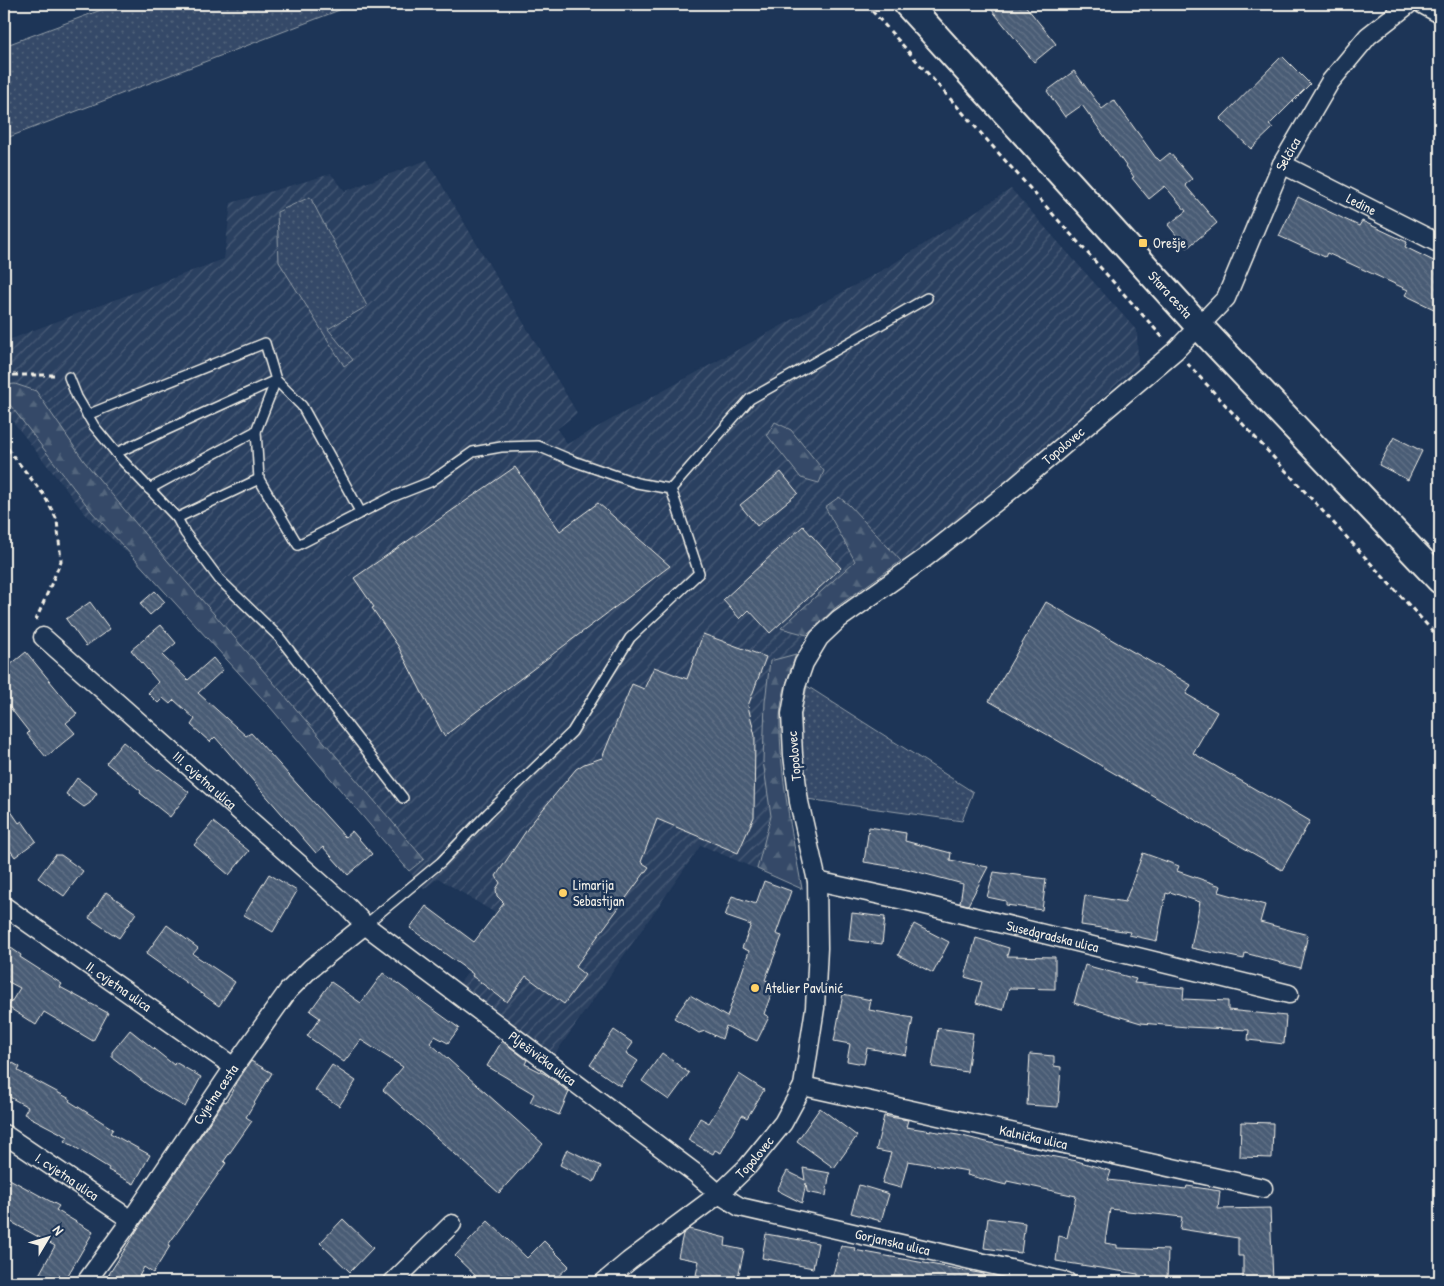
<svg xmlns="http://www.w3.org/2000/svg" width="1444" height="1286" viewBox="0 0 1444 1286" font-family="'Patrick Hand',sans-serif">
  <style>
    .industrial { fill: url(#industrial-furrows) }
    .grass { fill: url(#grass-dots); stroke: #949ea8 }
    .forest { fill: url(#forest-firs); stroke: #949ea8 }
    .building { fill: url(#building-back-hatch); stroke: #f4f1e8 }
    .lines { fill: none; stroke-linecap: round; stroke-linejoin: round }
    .service-casing { stroke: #f4f1e8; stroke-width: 12 }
    .minor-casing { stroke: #f4f1e8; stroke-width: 21 }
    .secondary-casing { stroke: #f4f1e8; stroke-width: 30 }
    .path { stroke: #f4f1e8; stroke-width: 3; stroke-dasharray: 5 4; stroke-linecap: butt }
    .service { stroke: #1d3557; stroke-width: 9 }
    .minor { stroke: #1d3557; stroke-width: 18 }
    .secondary { stroke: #1d3557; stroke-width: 26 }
    .poi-dot { fill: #ffd166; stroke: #1d3557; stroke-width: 2 }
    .labels { text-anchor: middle; stroke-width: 5; stroke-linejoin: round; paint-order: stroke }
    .street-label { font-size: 14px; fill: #f4f1e8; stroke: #1d3557 }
    .poi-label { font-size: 14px; fill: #f4f1e8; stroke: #1d3557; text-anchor: start }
  </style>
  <defs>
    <pattern id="industrial-furrows" width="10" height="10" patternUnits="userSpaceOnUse" patternTransform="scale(1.25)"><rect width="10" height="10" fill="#2a4060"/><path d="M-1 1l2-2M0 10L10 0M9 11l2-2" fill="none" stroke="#4a5c77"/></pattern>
    <pattern id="grass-dots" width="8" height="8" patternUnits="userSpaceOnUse" patternTransform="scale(1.25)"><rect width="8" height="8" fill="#354a67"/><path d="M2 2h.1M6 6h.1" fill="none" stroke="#53657d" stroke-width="1.8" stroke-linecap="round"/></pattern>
    <pattern id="forest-firs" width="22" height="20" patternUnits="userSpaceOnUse" patternTransform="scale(1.25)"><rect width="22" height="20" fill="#354a67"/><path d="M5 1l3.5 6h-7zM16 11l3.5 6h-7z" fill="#53657d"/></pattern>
    <pattern id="building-back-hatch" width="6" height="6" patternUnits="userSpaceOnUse" patternTransform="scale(1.25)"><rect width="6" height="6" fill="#485b74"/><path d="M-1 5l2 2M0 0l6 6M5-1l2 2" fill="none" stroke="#637388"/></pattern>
  </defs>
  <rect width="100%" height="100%" fill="#1d3557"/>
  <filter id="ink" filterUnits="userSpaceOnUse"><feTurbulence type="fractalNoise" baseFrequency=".02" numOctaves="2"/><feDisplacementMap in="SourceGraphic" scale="10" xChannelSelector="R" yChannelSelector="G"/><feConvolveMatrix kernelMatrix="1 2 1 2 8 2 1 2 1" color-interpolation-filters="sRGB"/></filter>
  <g filter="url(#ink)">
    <polygon class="industrial" points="427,160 577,413 557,429 567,444 888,267 1011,189 1137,331 1138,366 1003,483 931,540 835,608 807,635 796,654 786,683 780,716 782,760 787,802 802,889 701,845 555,1054 460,983 493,938 505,919 438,878 424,889 270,707 133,558 86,515 4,410 4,342 34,330 224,259 231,203 331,174 345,191"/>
    <g class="grass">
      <polygon points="117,4 355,4 4,139 4,46"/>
      <polygon points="310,197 367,306 328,329 353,360 344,366 279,262 277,212"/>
      <polygon points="807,686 973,792 962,821 807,799 801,753 801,714"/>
    </g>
    <g class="forest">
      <polygon points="15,384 36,391 84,461 153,544 255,661 424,859 409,871 270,707 92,512 4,397 4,385"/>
      <polygon points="775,422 791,430 824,471 819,483 801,478 767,435"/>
      <polygon points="839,497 849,505 901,561 835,608 807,635 781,628 855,561 825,507"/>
      <path d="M 796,654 C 789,675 781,695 780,717 C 779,774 792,832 802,889 L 757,869 L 771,816 L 763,761 L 765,702 L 770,661 Z"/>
    </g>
    <g class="building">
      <polygon points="987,4 1024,4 1056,44 1034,62"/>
      <polygon points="1282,56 1310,84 1269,125 1273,128 1251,149 1220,119"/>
      <polygon points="1074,71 1102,109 1114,100 1156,158 1157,158 1160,161 1170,153 1192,179 1185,185 1217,223 1187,248 1168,225 1186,211 1165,186 1149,199 1132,178 1134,177 1082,105 1065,117 1047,91"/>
      <polygon points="1298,197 1359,226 1362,221 1407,242 1405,247 1440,264 1440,312 1405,295 1408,290 1327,253 1325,257 1279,236"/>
      <polygon points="1394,437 1422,451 1408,480 1379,465"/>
      <polygon points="515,467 560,531 598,503 670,566 444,736 398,646 372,608 374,607 354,578"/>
      <polygon points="781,472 798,493 757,526 740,505"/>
      <polygon points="803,526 841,568 770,633 749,610 740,619 723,600"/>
      <polygon points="155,591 165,602 150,615 140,604"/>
      <polygon points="90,602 110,629 86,646 66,619"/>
      <polygon points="1046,602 1191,685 1186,694 1217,712 1193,753 1310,821 1282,870 989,701"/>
      <polygon points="161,625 176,643 162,655 188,680 213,658 223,670 198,693 246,736 251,733 345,837 352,831 372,854 348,875 323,847 316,853 215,737 210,742 191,725 195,719 174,700 170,704 163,698 158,703 148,693 158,682 131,650"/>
      <polygon points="703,634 766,657 748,706 755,736 754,817 738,853 657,819 641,862 649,867 575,967 585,975 564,1004 526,976 507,1002 472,976 473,974 410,928 426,906 474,942 504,903 497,896 496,889 500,883 496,876 530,825 576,769 584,764 602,758 632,684 644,689 654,667 687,679"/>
      <polygon points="26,652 77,714 66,723 75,733 46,757 27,734 29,732 4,700 4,670"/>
      <polygon points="123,742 158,770 159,769 189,792 170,817 140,793 141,791 106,763"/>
      <polygon points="77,778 97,793 90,803 84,807 66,794"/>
      <polygon points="4,801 19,823 22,821 36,841 15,857 4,842"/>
      <polygon points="213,822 249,851 229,875 194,845"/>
      <polygon points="869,827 906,833 905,841 951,853 950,860 988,867 968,905 960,903 963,884 907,869 864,862"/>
      <polygon points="1143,853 1179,866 1177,871 1221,886 1219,892 1265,905 1260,922 1308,935 1300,968 1245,953 1244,959 1191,948 1200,902 1170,892 1169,894 1166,893 1157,941 1129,935 1130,932 1081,925 1085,895 1125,902"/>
      <polygon points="55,855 61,855 83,871 64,896 38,878"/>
      <polygon points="994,872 1046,879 1042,910 1006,905 1006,901 987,897"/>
      <polygon points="269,874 297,891 273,932 244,915"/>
      <polygon points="764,881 791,891 776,934 782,936 765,980 775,983 764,1014 769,1017 757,1041 726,1026 722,1039 705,1031 699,1033 674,1018 690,995 727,1017 749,951 742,948 751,925 725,916 732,896 756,904"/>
      <polygon points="106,892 136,913 119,938 89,918"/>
      <polygon points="852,913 885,917 882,944 849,940"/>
      <polygon points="914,924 949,942 933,973 898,955"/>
      <polygon points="167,925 198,948 193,954 235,982 219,1006 146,954"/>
      <polygon points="976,938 1009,948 1007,956 1055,957 1055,989 1009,988 1003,1010 976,1003 982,982 965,977"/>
      <polygon points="4,943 21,955 20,957 62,984 60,987 108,1013 93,1041 44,1012 36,1025 8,1007 20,988 5,980 4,982"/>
      <polygon points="1085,965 1136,979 1134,983 1184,988 1183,999 1228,1001 1228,1010 1286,1016 1284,1044 1248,1040 1249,1030 1187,1027 1141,1023 1074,1003"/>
      <polygon points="383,973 459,1028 448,1043 435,1036 430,1043 543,1144 499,1193 383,1090 403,1067 361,1040 344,1062 307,1036 320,1018 310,1011 331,982 361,1003"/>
      <polygon points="843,994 871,1000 869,1010 913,1018 906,1055 867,1048 864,1064 847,1061 850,1044 834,1041"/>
      <polygon points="938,1028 973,1033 967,1072 932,1067"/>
      <polygon points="130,1030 174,1065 175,1062 201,1077 185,1107 153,1089 112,1057 112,1052"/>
      <polygon points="614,1030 633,1043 626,1053 638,1061 620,1086 590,1065"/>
      <polygon points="502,1041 527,1060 525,1064 545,1074 569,1092 559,1115 530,1102 534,1094 487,1066"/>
      <polygon points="662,1053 689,1073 669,1100 642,1081"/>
      <polygon points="1030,1054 1054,1056 1054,1066 1061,1067 1058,1107 1027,1105"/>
      <polygon points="4,1058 20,1067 18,1071 70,1099 69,1101 113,1129 110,1133 150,1155 134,1184 108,1170 109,1168 65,1141 68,1137 24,1114 28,1107 6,1095 4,1099"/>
      <polygon points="251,1061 272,1073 246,1117 252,1121 224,1161 226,1163 168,1245 170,1246 153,1273 144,1267 136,1282 104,1282 139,1227 224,1101 226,1102 239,1079"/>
      <polygon points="332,1065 356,1081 339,1106 315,1090"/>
      <polygon points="739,1074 764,1090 747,1118 742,1115 721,1153 715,1150 713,1154 688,1140 700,1118 709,1123"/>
      <polygon points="820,1108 857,1136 834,1168 797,1141"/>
      <polygon points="884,1116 908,1120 906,1127 958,1135 1028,1152 1077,1161 1111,1171 1108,1180 1186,1189 1187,1186 1220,1191 1218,1209 1270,1208 1273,1282 1243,1282 1243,1256 1238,1256 1238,1238 1180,1229 1182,1217 1110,1209 1105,1243 1117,1245 1117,1248 1168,1250 1167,1281 1138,1280 1138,1274 1056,1261 1059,1236 1067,1238 1076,1196 1007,1181 1006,1185 967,1175 968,1171 908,1161 901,1188 882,1183 891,1153 876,1150"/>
      <polygon points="1241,1122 1273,1123 1272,1158 1240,1157"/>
      <polygon points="567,1149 601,1166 594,1182 560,1165"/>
      <polygon points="803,1168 830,1173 828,1176 829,1177 826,1196 807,1192 806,1183 802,1203 777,1190 787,1171 805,1180"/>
      <polygon points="4,1176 59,1206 56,1210 93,1232 64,1282 35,1282 55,1246 4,1218"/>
      <polygon points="859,1185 889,1194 881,1221 851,1213"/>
      <polygon points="988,1218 1025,1223 1021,1253 984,1248"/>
      <polygon points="343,1219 373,1248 350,1272 320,1243"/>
      <polygon points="488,1221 527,1258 544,1241 569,1266 552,1282 482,1282 455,1256"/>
      <polygon points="689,1229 726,1238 725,1246 744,1250 737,1282 727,1282 696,1275 699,1261 678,1257 683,1234"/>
      <polygon points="766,1234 818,1243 813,1268 762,1258"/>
      <polygon points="841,1246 855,1248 854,1250 984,1274 983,1282 861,1282 832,1278"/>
    </g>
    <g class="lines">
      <g class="service-casing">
        <g id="service">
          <polyline points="69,377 77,397 94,426 122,460 177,518 259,479 298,545 392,497 430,482 473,452 501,447 538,446 576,462 637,483 671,489"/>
          <polyline points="87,415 265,343 276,380 302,406 361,513"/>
          <polyline points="256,431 259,479"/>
          <polyline points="116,453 276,380"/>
          <polyline points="149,489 256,431 276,380"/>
          <polyline points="177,518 185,533 219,579 279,637 403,798"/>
          <polyline points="365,925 441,862 488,813 572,732 630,638 699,573 671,489 750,399 927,298"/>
        </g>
      </g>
      <g class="minor-casing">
        <g id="minor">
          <polyline points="1422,4 1440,14"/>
          <path id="s1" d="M 1282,164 L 1440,244"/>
          <path id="s2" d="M 43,637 L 348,907 L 365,925 L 695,1173 L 719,1194 L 740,1207 L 1067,1282"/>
          <path id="s3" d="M 817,881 L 917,903 L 1289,994"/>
          <path id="s4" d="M 4,906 L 234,1067"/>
          <path id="s5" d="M 803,1086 L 1263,1188"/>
          <path id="s6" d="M 4,1134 L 131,1220"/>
          <path id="s7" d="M 86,1282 L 131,1220 L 234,1067 L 288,991 L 311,968 L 365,925"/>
          <polyline points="393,1282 452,1224"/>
          <path id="s8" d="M 604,1282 L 629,1261 L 719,1194 L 748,1166 L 783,1123 L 803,1086 L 815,1008 L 818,948 L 817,881 L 799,802 L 793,755 L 791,714 L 796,686 L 804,663 L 819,638 L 839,619 L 925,558 L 1011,490 L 1175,351 L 1226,298 L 1282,164 L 1330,82 L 1368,36 L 1409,4"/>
        </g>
      </g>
      <g class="secondary-casing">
        <g id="secondary">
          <path id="s9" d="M 907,4 L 1199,326 L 1440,580"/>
        </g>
      </g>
      <g class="path">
        <polyline points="866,4 1164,339"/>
        <polyline points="1187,363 1440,639"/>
        <polyline points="4,375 58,375"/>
        <polyline points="4,440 10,452 44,495 57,520 61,561 36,620"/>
      </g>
      <use href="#service" class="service"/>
      <use href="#minor" class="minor"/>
      <use href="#secondary" class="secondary"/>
    </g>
  </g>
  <g class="poi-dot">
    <rect x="1138" y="238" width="10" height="10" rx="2.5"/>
    <circle cx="563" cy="893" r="5"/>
    <circle cx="755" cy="988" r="5"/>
  </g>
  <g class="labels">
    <g class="street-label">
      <text dy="5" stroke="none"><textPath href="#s8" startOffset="1428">Selčica</textPath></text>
      <text dy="5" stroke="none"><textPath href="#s1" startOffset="89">Ledine</textPath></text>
      <text dy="5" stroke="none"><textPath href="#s9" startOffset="392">Stara cesta</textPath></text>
      <text dy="5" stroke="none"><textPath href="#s8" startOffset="1051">Topolovec</textPath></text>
      <text transform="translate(794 756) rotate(-95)" y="5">Topolovec</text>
      <text dy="5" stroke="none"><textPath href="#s2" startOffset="216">III. cvjetna ulica</textPath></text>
      <text dy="5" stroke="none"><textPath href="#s3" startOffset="242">Susedgradska ulica</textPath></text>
      <text dy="5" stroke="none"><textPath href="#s4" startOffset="140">II. cvjetna ulica</textPath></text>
      <text dy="5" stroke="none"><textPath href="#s2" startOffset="654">Plješivička ulica</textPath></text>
      <text dy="5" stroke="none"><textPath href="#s7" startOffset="228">Cvjetna cesta</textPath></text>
      <text dy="5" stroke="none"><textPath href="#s5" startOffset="236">Kalnička ulica</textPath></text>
      <text dy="5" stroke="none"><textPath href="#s8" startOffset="196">Topolovec</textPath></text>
      <text dy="5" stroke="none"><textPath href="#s6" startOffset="76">I. cvjetna ulica</textPath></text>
      <text dy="5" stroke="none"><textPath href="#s2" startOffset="1058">Gorjanska ulica</textPath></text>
    </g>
    <g class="poi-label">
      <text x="1153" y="248">Orešje</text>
      <text x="573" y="890">Limarija<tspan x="573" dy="16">Sebastijan</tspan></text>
      <text x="765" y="993">Atelier Pavlinić</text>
    </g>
  </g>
  <rect width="1444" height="1286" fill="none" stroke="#1d3557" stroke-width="20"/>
  <rect x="10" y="10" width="1424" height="1266" fill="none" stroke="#f4f1e8" stroke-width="2" filter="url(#ink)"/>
  <g transform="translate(48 1238) rotate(52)" stroke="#1d3557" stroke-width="4" paint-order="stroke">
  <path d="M0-4L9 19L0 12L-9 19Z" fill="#f4f1e8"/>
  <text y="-8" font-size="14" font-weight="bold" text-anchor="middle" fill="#f4f1e8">N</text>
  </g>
</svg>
